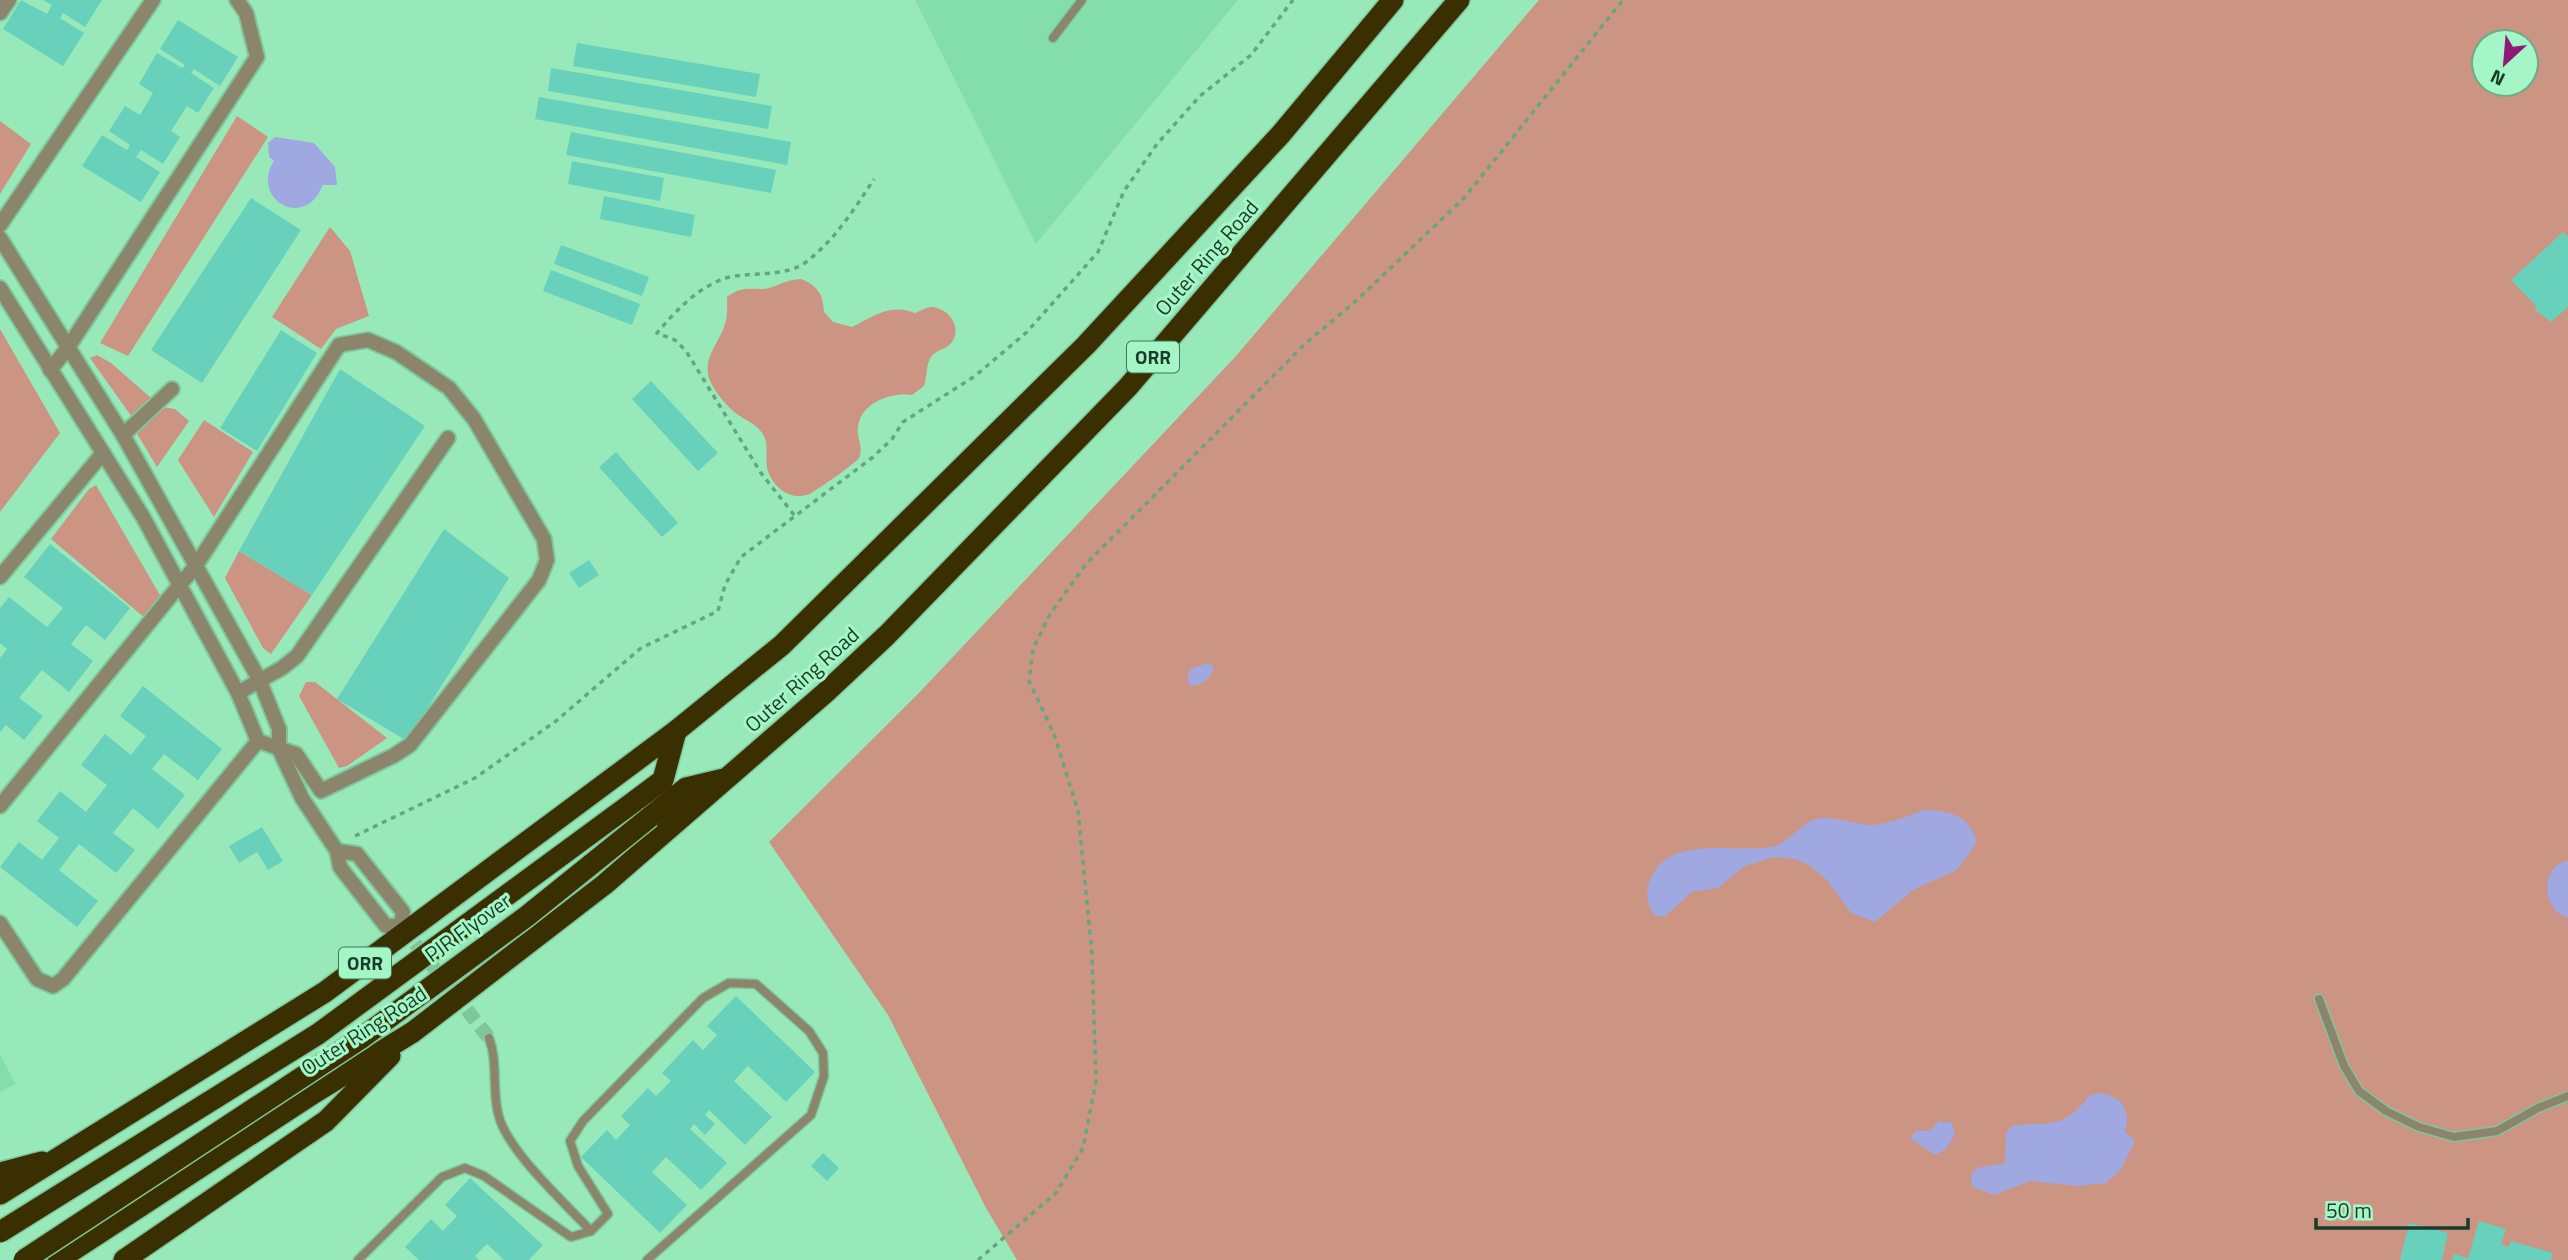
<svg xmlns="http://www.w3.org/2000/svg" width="2568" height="1260" viewBox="0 0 2568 1260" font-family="'Titillium Web',sans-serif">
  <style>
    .built { fill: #84deab }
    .green { fill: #cc9483; fill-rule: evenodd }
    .water { fill: #9fa8e0 }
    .building { fill: #68d1bb }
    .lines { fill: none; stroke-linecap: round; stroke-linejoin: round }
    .street-tunnel { stroke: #7fc69c; stroke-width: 14; stroke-dasharray: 14 7; stroke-linecap: butt }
    .lane-casing { stroke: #7fc69c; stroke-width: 11 }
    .street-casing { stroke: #7fc69c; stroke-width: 18 }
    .highway-casing { stroke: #7fc69c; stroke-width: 24 }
    .path { stroke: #67a581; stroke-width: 3.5; stroke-dasharray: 5 5; stroke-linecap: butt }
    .lane { stroke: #8b856c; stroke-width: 8 }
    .street { stroke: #8b856c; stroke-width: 14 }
    .highway { stroke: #392f00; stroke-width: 21 }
    .highway-bridge-casing { stroke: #7fc69c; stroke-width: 24; stroke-linecap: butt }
    .highway-bridge { stroke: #392f00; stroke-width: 21 }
    .labels { text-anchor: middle; stroke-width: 6; stroke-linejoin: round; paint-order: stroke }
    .shield { fill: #a5f6c6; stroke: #437358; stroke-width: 2 }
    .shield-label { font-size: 19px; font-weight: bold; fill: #193b29 }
    .street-label { font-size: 21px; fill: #193b29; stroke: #a5f6c6 }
  </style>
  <rect width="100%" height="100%" fill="#98e9b9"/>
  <g class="built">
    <polygon points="915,0 1238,0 1036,244"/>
    <polygon points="0,1055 16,1084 0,1092"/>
  </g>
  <g class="green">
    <path d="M 1539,0 L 2568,0 L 2568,1260 L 1017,1260 L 986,1208 L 888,1015 L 769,842 L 918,694 L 1236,356 ZM 2484,42 L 2526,42 L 2526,84 L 2484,84 Z"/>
    <polygon points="237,116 268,137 128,356 100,343"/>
    <polygon points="0,121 31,144 0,194"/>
    <polygon points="330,227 350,251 369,316 336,329 321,349 272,317"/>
    <path d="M 801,279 C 818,286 823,294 824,312 L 833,322 L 852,327 C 874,316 890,303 915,313 C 920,311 927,307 931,307 C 947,308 960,323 954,338 C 949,351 935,348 930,359 C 926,366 927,378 924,386 L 912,395 C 892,392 861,402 858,427 C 856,437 864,447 859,458 C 857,462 812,494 807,495 C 788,500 772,486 767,468 C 765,458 769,446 764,436 C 759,426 749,422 740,416 C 728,409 710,387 708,374 C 705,355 720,341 725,324 C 728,316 727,306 727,297 C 746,282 758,294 775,286 C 785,282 789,280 801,279 Z"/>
    <polygon points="0,329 60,433 0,512"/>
    <polygon points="97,355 111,363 151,398 134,420 90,358"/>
    <polygon points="163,407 175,409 189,421 157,467 136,432"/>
    <polygon points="204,420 253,452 214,517 178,460"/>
    <polygon points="96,485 168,609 152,624 51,539 89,489"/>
    <polygon points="239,551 312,595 271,654 263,648 225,578"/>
    <polygon points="306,682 315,682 387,738 347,766 339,768 299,696"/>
  </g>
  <g class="water">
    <path d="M 275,137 L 314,143 L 335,167 L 337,185 L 323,185 C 320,191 316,199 310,203 C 287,220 254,191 274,161 L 269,157 L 268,143 Z"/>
    <path d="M 1209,663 L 1214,668 C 1211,678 1202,685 1191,686 L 1187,680 L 1190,669 Z"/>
    <path d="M 1926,810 C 1949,809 1975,819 1976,844 L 1957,870 L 1913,890 L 1875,922 L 1851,913 L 1827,880 L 1809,865 L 1796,859 L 1774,857 L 1745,866 L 1718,888 L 1692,892 L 1664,917 L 1654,915 C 1647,904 1645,892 1650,880 C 1668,834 1734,853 1771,847 C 1790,844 1801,820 1822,818 C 1838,817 1854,824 1869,825 C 1890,825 1907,815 1926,810 Z"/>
    <path d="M 2568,860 L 2568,918 C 2541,910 2539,867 2568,860 Z"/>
    <path d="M 2100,1093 C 2124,1097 2131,1111 2125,1132 L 2135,1141 L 2120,1171 L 2106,1183 L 2077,1186 L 2030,1181 L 1994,1195 L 1973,1187 C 1964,1162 1990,1168 2005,1163 L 2006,1134 L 2011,1126 C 2051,1120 2061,1132 2090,1095 Z"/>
    <polygon points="1939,1121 1952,1123 1955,1134 1946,1149 1935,1155 1910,1138 1916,1131 1930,1131"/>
  </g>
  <g class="building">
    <polygon points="21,0 47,14 52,5 43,0 102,0 85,27 63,13 60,18 84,33 63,66 3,29"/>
    <polygon points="178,20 238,57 220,86 194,69 191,73 214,88 198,113 187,106 171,131 180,137 163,164 141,150 136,157 160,172 141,202 82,166 102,135 127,150 130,145 109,131 125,106 140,115 153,93 139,84 157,53 182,68 185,65 160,49"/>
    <polygon points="577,43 760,74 756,97 573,66"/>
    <polygon points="551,68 772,106 768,129 548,91"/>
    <polygon points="539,97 791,142 787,165 535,119"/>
    <polygon points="571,132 776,170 771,193 566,155"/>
    <polygon points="572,161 664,178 660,201 568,184"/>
    <polygon points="604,196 695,215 691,237 600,219"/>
    <polygon points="251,198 301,230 202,383 151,350"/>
    <polygon points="2563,232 2568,237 2568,307 2551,322 2534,309 2537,307 2511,280"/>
    <polygon points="561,245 649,277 642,296 554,264"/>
    <polygon points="551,270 640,304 632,325 543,291"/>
    <polygon points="281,330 317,353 257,451 220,428"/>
    <polygon points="340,369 425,426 312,595 239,551"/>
    <polygon points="651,381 718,453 698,471 632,399"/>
    <polygon points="616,452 678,523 662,537 599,467"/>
    <polygon points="444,529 509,578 407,741 337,699"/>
    <polygon points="50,544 130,608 105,640 86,625 71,644 93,661 69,692 42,670 19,698 43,716 24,740 6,725 0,732 0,658 7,649 0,643 0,608 9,597 47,627 63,608 24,577"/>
    <polygon points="589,560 599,575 579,588 569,573"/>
    <polygon points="143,686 222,749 198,780 164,754 152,769 185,795 158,829 133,808 113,833 135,850 116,873 79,844 59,870 98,901 77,927 0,867 19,842 42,860 59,838 37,821 60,791 86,812 107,785 81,765 105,734 131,755 146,736 120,716"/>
    <polygon points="262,827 283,861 268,870 257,852 239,863 229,846"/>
    <polygon points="736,996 815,1072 786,1102 748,1066 734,1081 772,1117 745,1145 709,1110 705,1115 715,1124 705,1135 694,1124 690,1129 727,1163 701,1190 666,1157 652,1172 687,1205 660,1233 581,1157 607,1130 616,1140 630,1125 621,1116 648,1088 656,1096 671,1081 662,1073 693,1040 703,1050 717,1035 707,1026"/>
    <polygon points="823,1153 839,1168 827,1181 811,1166"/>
    <polygon points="470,1178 543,1245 529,1260 504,1260 487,1244 475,1256 479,1260 419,1260 405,1247 431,1219 443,1231 457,1216 445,1205"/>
    <polygon points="2479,1221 2506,1229 2501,1244 2509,1247 2511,1241 2553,1253 2551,1260 2452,1260 2454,1254 2468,1258"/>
    <polygon points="2409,1223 2448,1233 2442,1260 2400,1260"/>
  </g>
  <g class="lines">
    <polyline class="street-tunnel" points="402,927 489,1038"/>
    <g class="lane-casing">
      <g id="lane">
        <polyline points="1053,38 1082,0"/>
        <polyline points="2319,999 2344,1066 2359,1091 2386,1111 2419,1127 2454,1137 2497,1131 2538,1108 2568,1096"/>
        <path d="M 489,1038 C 498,1062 492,1088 498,1113 C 505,1149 565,1203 591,1231"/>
        <polyline points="358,1260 442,1177 465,1168 484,1176 571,1237 591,1231 608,1214 578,1166 570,1141 583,1121 703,998 729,983 756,984 809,1031 823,1053 824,1076 811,1115 647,1260"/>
      </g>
    </g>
    <g class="street-casing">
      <g id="street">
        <polyline points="0,13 9,0"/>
        <polyline points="0,225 153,0"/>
        <polyline points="0,238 123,435 259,679 279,729 279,749 302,798 337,851 340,867 386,926 401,926 403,912 357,854 337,851"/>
        <polyline points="0,288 143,517 238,693 258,741 296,754 321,791 393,756 410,745 539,580 547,560 544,539 474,419 449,388 396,352 368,340 339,345 195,567 178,587 0,806"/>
        <polyline points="50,370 67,349 257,57 246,13 237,0"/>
        <polyline points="123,435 172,389"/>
        <polyline points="0,577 103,453"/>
        <polyline points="238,693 282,668 297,656 448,438"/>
        <polyline points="0,923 37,979 53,986 63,979 258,741"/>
      </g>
    </g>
    <g class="highway-casing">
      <g id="highway">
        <polyline points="635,801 663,780 676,731"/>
        <polyline points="650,817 686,788 724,779"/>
        <polyline points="0,1173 42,1162"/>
        <polyline points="0,1194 325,992 676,731 782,645 1086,345 1281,134 1393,0"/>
        <polyline points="58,1260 314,1093 413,1032 605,884 825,693 887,635 1128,387 1459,0"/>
        <polyline points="124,1260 326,1121 390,1056"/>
      </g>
    </g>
    <g class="path">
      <path d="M 794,515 L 761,473 L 686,351 L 675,340 L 657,333 C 674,313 693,292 718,281 C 744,269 782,280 806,262 C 835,240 855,208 874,179"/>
      <polyline points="355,836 475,778 556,721 641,648 718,611 725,585 741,557 873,457 892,439 903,422 975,376 1027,332 1098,252 1124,191 1157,144 1200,96 1251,55 1293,0"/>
      <polyline points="978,1260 1056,1193 1083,1148 1096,1081 1092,954 1078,811 1054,734 1029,681 1033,649 1050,614 1086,564 1305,344 1356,301 1465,197 1623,0"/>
    </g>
    <use href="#lane" class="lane"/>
    <use href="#street" class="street"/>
    <use href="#highway" class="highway"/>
    <g class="highway-bridge-casing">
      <g id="highway-bridge">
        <polyline points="0,1232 318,1034 635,801"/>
        <polyline points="24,1260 360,1039 527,916 650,817"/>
      </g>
    </g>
    <use href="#highway-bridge" class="highway-bridge"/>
  </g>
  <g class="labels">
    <g class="shield">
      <rect x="1127" y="341.5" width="52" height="31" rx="5"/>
      <rect x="339" y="947.5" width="52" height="31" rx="5"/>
    </g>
    <g class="shield-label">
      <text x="1153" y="364">ORR</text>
      <text x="365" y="970">ORR</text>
    </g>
    <g class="street-label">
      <text transform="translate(1207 258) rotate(-49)" y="7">Outer Ring Road</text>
      <text transform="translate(802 680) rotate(-42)" y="7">Outer Ring Road</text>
      <text transform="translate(468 928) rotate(-36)" y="7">PJR Flyover</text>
      <text transform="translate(364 1031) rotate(-33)" y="7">Outer Ring Road</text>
    </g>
  </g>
  <g transform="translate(2505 63) rotate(206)"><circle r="33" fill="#a5f6c6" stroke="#6dab87" stroke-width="2"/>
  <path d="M0-5L12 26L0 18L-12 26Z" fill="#8f1979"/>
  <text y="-10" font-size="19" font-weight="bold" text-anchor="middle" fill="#193b29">N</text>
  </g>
  <path d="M2316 1218v10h152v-10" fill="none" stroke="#193b29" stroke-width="3.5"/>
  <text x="2326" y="1218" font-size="21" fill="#193b29" stroke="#a5f6c6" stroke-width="5" paint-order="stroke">50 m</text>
</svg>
